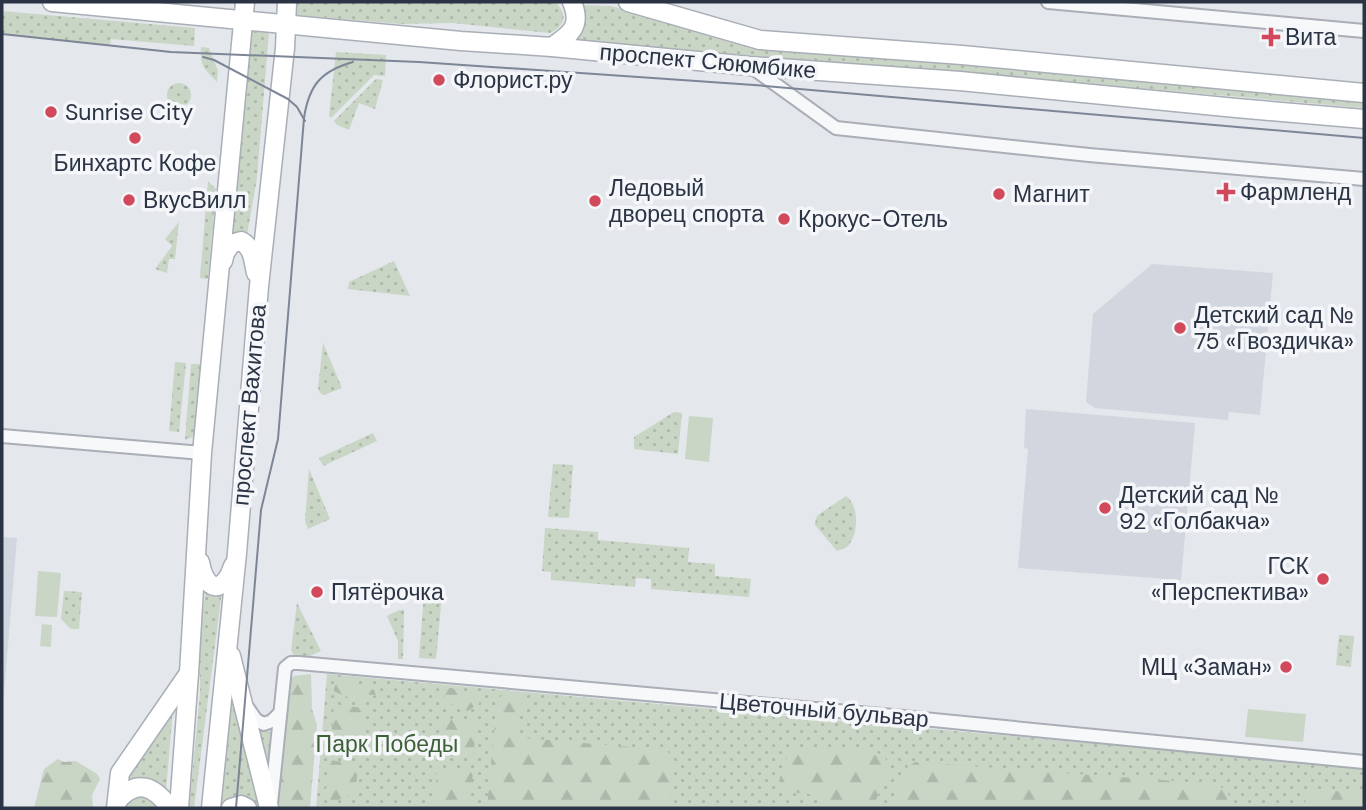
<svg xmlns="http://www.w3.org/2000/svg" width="1366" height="810" viewBox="0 0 1366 810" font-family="'DM Sans',sans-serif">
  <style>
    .built { fill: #d2d6de }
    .grass { fill: url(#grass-dots) }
    .forest { fill: url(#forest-firs) }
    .garden { fill: #c9d6c5 }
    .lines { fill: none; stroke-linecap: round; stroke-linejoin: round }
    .street-casing { stroke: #a9aeb7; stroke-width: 16 }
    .secondary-casing { stroke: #a9aeb7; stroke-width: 21 }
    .street { stroke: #f7f8fa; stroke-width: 12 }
    .secondary { stroke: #fff; stroke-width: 18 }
    .tram { stroke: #7d8696; stroke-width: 2 }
    .poi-dot { fill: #d1495b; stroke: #f4f6f9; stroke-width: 2.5 }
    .labels { text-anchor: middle; stroke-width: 7; stroke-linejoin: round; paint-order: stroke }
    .poi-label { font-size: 23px; fill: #2b3445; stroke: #f4f6f9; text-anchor: start }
    .street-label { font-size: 23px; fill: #2b3445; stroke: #f4f6f9 }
    .park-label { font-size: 23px; fill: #3f6138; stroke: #f4f6f9 }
  </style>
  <defs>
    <pattern id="grass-dots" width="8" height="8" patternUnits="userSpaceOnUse" patternTransform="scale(1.75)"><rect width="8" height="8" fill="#c9d6c5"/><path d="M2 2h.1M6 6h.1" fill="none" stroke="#adb8ab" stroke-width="1.8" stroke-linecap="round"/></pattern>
    <pattern id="forest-firs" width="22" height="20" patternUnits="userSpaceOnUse" patternTransform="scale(1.75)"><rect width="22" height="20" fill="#c9d6c5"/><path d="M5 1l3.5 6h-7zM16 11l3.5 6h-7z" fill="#adb8ab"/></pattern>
  </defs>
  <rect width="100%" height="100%" fill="#e4e7ec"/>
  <g class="built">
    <polygon points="1152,264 1273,273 1260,415 1229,412 1228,420 1095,408 1086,402 1093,314"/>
    <polygon points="1026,409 1195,423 1181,580 1018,568 1028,449 1024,448"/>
    <polygon points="2,537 17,538 3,704 2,703"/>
  </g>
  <g class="grass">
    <path d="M 295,2 L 555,2 C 568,14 566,25 550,33 L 453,23 L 401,24 L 294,15 Z"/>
    <polygon points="581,5 611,6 766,49 970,65 1364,100 1364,108 991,75 580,42 577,39"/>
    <polygon points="2,11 195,28 194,46 111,39 110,45 2,34"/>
    <polygon points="248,30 269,32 257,178 247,235 238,233 231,235"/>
    <path d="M 201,47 L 209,48 L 218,71 L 217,82 C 204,68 200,67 201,47 Z"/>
    <polygon points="336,52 386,55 385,76 374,75 331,118 329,116"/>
    <polygon points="376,79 383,80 375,109 359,103 349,130 337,125 334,121"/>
    <circle cx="179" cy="95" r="12"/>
    <polygon points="208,181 216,189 208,279 200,278"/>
    <polygon points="179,222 175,259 169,259 167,273 155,269 172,246 165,239"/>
    <polygon points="394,261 410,296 348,289 349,282"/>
    <polygon points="323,343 342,388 324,395 320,393 318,388"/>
    <polygon points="175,362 186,363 179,432 169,431"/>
    <polygon points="191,364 204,364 195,436 185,440"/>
    <polygon points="674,412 682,413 678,454 634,449 634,437"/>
    <polygon points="373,433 377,441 323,466 319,458"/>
    <polygon points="553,464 573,465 569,518 548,517"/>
    <polygon points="309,469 330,519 308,529 305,521"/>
    <path d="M 846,496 C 859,505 859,534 848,546 C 844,549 842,549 837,551 L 815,525 L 816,518 L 818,515 Z"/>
    <polygon points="545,528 598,532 598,540 689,548 688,562 715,564 715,576 751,579 749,597 651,589 651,579 636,578 635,587 551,580 551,572 542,571"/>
    <polygon points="206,590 222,591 194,808 189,808 200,693 200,630"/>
    <polygon points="64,591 82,592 79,629 71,629 61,619"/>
    <polygon points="424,594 442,595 436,659 419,658"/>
    <polygon points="297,603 321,651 305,658 295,658 291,650"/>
    <polygon points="399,610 404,610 403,659 398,659 398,641 387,616"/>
    <polygon points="1339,635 1354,636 1351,667 1336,665"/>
    <polygon points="327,674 1364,768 1364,808 316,808"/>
    <polygon points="232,686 261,808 221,808"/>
    <polygon points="173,708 166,792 134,779 125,781"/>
    <polygon points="256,730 270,732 269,781"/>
    <polygon points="146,792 160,808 126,808 126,804 136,794"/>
  </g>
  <g class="forest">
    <polygon points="311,674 312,709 317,725 310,808 278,808 287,681 294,676"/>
    <path d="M 334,679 L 351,681 L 374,690 L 376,695 C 358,700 350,700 334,691 Z"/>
    <polygon points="445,687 480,694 479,704 467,711 443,701"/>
    <path d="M 515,695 L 520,697 L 524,704 C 516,712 516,723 518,734 L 524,738 L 666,750 C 685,766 664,786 671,808 L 487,808 L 497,700 L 501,696 Z"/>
    <polygon points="334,705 365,708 361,752 330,749"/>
    <polygon points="444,718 477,721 473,758 440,755"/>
    <path d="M 799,747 L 871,750 L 884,756 L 891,769 L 872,808 L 824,808 L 826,804 L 825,799 C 812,790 794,797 781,787 L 780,777 L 789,753 Z"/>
    <polygon points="58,759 64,762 76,761 97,774 100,779 92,795 93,808 34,808 44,769"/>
    <polygon points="329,760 359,764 355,791 335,802 327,798 326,792"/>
    <path d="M 915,762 L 1216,784 C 1227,790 1231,796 1234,808 L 892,808 L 891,805 L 905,769 Z"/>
    <polygon points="437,770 473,772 470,808 434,806"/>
    <polygon points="1308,788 1364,794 1364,808 1304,808"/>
  </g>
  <g class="garden">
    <polygon points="689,416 713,418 709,462 685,459"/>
    <polygon points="38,571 61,573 57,617 35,616"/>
    <polygon points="42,624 52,625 51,647 40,646"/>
    <polygon points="1248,709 1306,714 1303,742 1245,737"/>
  </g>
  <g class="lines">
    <g class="street-casing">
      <g id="street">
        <polyline points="1048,2 1364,31"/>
        <polyline points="750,66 836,128 1089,155 1364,179"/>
        <polyline points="2,436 202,453"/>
        <polyline points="247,707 256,720 264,724 272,721 280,713"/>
        <path d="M 271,804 L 285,668 L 291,663 L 299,663 C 497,681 695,698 893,716 C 1050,731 1207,748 1364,762"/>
      </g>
    </g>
    <g class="secondary-casing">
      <g id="secondary">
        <polyline points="52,2 461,41 552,47 750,66 960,81 1236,108 1364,119"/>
        <polyline points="628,2 760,40 962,55 1364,93"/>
        <path d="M 552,47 C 571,34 582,26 572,2"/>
        <path d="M 223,261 L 225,253 L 231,244 L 241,241 C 253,247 253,260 256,273"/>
        <path d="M 200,562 C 205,591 223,596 233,566"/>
        <polyline points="231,656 269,808"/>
        <path d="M 117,801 C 137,778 154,786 170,808"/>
        <polyline points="116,808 120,773 189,673"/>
        <polyline points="179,808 189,673 202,453 245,2"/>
        <polyline points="211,808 237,553 259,286 285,48 287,2"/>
        <polyline points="231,808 241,805 247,808"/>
      </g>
    </g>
    <use href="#street" class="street"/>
    <use href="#secondary" class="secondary"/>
    <g class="tram">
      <polyline points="2,34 171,52 419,62 754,85 1364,138"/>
      <polyline points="203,57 214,60 288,99 297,107 305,121"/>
      <path d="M 236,808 L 261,510 L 278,439 L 304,118 C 309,85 321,71 353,62"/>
    </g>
  </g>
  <g class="poi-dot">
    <path d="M1267.5 26.5h7v7h7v7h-7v7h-7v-7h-7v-7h7z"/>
    <circle cx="439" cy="80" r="7"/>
    <circle cx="51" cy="112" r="7"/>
    <circle cx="135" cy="138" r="7"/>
    <path d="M1222.5 181.5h7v7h7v7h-7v7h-7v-7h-7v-7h7z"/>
    <circle cx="999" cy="194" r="7"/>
    <circle cx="129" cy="200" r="7"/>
    <circle cx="595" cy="201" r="7"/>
    <circle cx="784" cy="219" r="7"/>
    <circle cx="1180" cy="328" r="7"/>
    <circle cx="1105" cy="508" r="7"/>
    <circle cx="1323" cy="579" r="7"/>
    <circle cx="317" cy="592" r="7"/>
    <circle cx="1286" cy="667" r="7"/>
  </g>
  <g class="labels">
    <g class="poi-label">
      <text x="1285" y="45">Вита</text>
      <text x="453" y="88">Флорист.ру</text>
      <text x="65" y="120">Sunrise City</text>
      <text x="135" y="171" text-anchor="middle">Бинхартс Кофе</text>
      <text x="609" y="196">Ледовый<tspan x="609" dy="26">дворец спорта</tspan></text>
      <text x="1240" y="200">Фармленд</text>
      <text x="1013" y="202">Магнит</text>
      <text x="143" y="208">ВкусВилл</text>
      <text x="798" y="227">Крокус-Отель</text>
      <text x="1194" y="323">Детский сад №<tspan x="1194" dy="26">75 «Гвоздичка»</tspan></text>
      <text x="1119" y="503">Детский сад №<tspan x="1119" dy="26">92 «Голбакча»</tspan></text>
      <text x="1309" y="574" text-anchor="end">ГСК<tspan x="1309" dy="26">«Перспектива»</tspan></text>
      <text x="331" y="600">Пятёрочка</text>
      <text x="1272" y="675" text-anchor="end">МЦ «Заман»</text>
    </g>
    <g class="street-label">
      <text transform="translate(708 61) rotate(5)" y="8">проспект Сююмбике</text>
      <text transform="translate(249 405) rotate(-85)" y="8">проспект Вахитова</text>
      <text transform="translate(824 710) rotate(5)" y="8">Цветочный бульвар</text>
    </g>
    <g class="park-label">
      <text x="387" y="752">Парк Победы</text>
    </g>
  </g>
  <rect width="1366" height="810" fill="none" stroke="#2b3445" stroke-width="7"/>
</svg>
